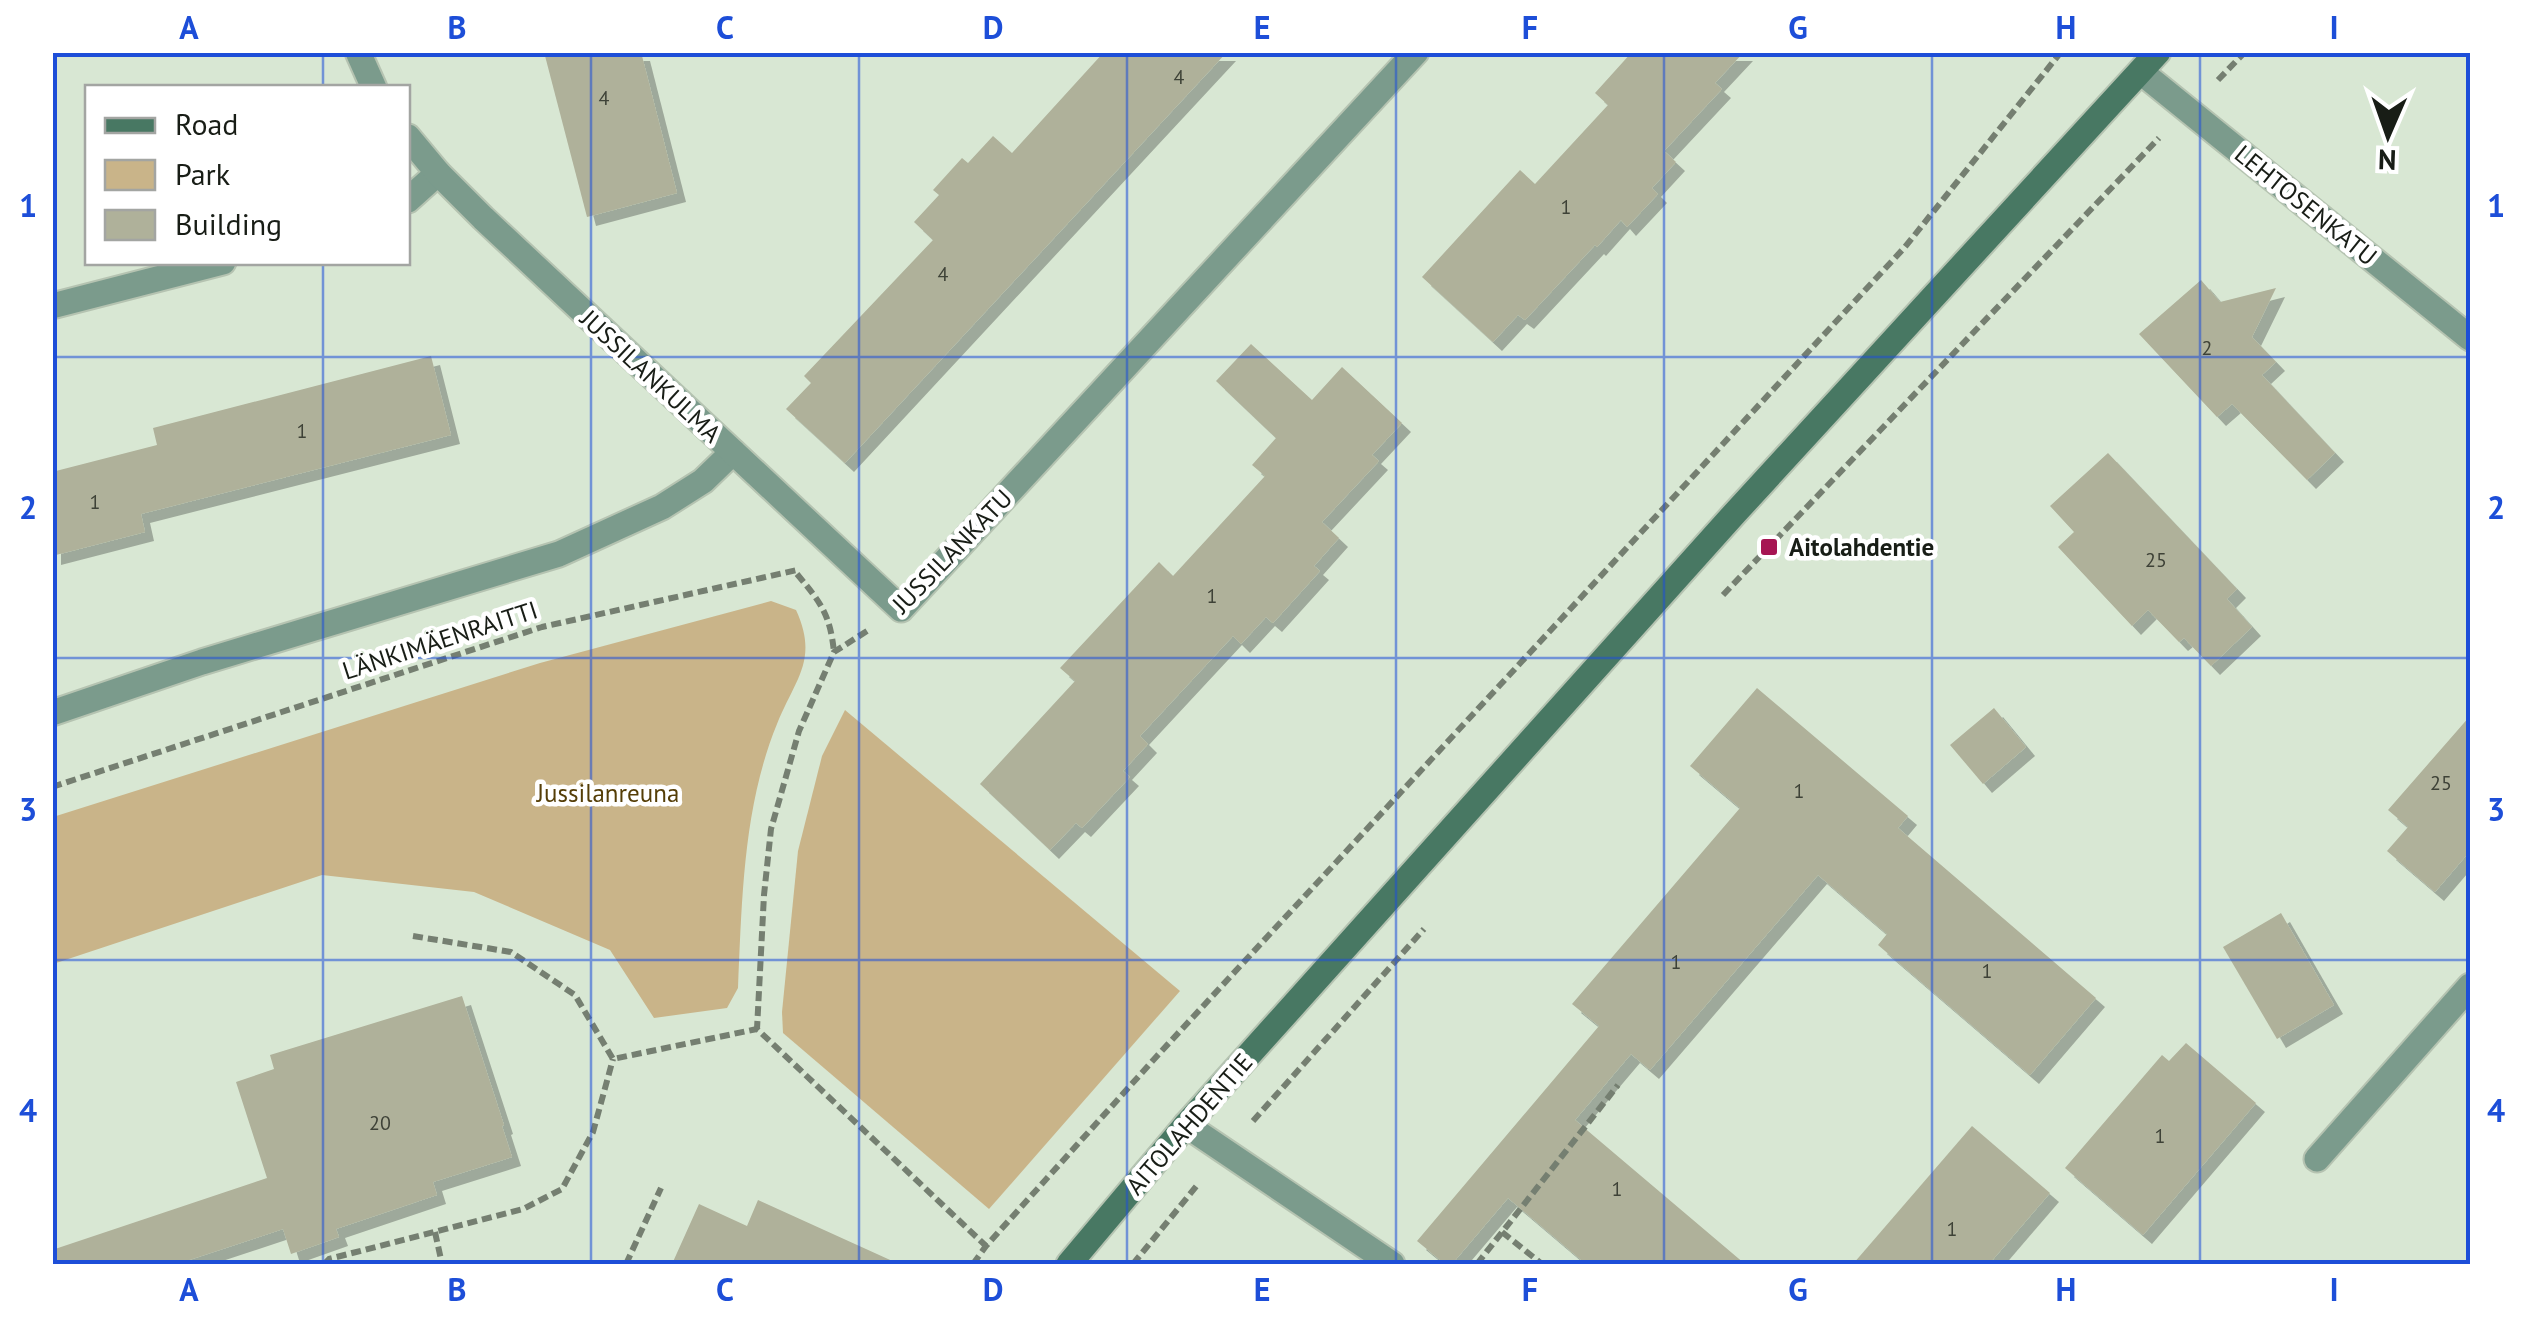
<svg xmlns="http://www.w3.org/2000/svg" width="2523" height="1317" viewBox="0 0 2523 1317" font-family="'PT Sans',sans-serif">
  <style>
    .green { fill: #c9b489 }
    .building { fill: #afb19a; filter: url(#shadow) }
    .lines { fill: none; stroke-linecap: round; stroke-linejoin: round }
    .lane-casing { stroke: #b5c3b1; stroke-width: 29 }
    .street-casing { stroke: #b5c3b1; stroke-width: 29 }
    .secondary-casing { stroke: #b5c3b1; stroke-width: 29 }
    .path { stroke: #757f71; stroke-width: 6; stroke-dasharray: 10 5; stroke-linecap: butt }
    .lane { stroke: #7b9b8c; stroke-width: 25 }
    .street { stroke: #7b9b8c; stroke-width: 25 }
    .secondary { stroke: #487863; stroke-width: 25 }
    .grid { fill: none; stroke: #1d4ed8; stroke-width: 2.5; stroke-opacity: 0.55 }
    .poi-dot { fill: #a61552; stroke: #fff; stroke-width: 4 }
    .labels { text-anchor: middle; stroke-width: 9; stroke-linejoin: round; paint-order: stroke }
    .number-label { font-size: 20px; fill: #3e4237 }
    .street-label { font-size: 25px; fill: #181d16; stroke: #fff }
    .poi-label { font-size: 25px; font-weight: bold; fill: #181d16; stroke: #fff; text-anchor: start }
    .park-label { font-size: 25px; fill: #553e07; stroke: #fff }
    .neatline { fill: none; stroke: #1d4ed8; stroke-width: 4 }
    .grid-label { font-size: 32px; text-anchor: middle; font-weight: bold; fill: #1d4ed8 }
  </style>
  <defs>
    <filter id="shadow"><feDropShadow dx="9" dy="9" stdDeviation="0" flood-color="#0004"/></filter>
  </defs>
  <rect width="100%" height="100%" fill="#d8e7d3"/>
  <g class="green">
    <path d="M 771,601 L 796,610 C 819,660 795,679 777,724 C 743,807 742,900 738,988 L 727,1008 L 654,1018 L 610,950 L 474,892 L 322,875 L 53,964 L 53,817 L 540,663 Z"/>
    <polygon points="845,710 1180,991 989,1209 783,1033 782,1012 798,851 822,756"/>
  </g>
  <g class="building">
    <polygon points="544,52 641,52 677,193 587,217"/>
    <polygon points="1104,52 1227,52 845,463 786,409 811,383 804,376 933,240 914,222 939,195 933,190 962,158 968,163 993,136 1012,153"/>
    <polygon points="1632,52 1744,52 1715,83 1722,89 1664,151 1676,162 1652,188 1658,194 1627,227 1621,220 1597,247 1595,245 1525,320 1518,315 1493,342 1422,277 1520,170 1535,184 1608,105 1595,93"/>
    <polygon points="2201,280 2220,302 2276,288 2252,337 2276,362 2262,375 2335,453 2307,480 2232,404 2217,417 2139,334"/>
    <polygon points="1251,344 1312,400 1342,367 1402,423 1372,455 1379,461 1322,522 1339,538 1314,566 1320,571 1273,623 1266,617 1241,644 1233,636 1140,736 1148,744 1123,771 1130,777 1082,828 1076,823 1050,850 980,784 1075,681 1060,668 1159,562 1173,576 1265,476 1252,465 1276,438 1216,381"/>
    <polygon points="431,356 451,435 141,514 145,532 52,556 52,472 157,445 153,428"/>
    <polygon points="2108,453 2237,589 2227,599 2252,627 2211,666 2184,638 2179,642 2148,610 2132,626 2058,547 2074,532 2050,506"/>
    <polygon points="1757,688 1908,816 1898,828 2096,998 2030,1075 1878,945 1887,934 1818,875 1650,1070 1631,1054 1575,1120 1745,1264 1586,1264 1508,1198 1452,1264 1445,1264 1417,1241 1599,1026 1572,1004 1740,808 1690,766"/>
    <polygon points="1994,708 2026,747 1983,784 1950,745"/>
    <polygon points="2470,716 2470,851 2435,892 2387,851 2408,827 2388,810"/>
    <polygon points="2281,913 2334,1005 2277,1039 2223,947"/>
    <polygon points="462,996 504,1125 502,1126 512,1157 433,1182 437,1195 336,1229 339,1237 291,1254 283,1229 177,1264 52,1264 52,1250 267,1178 236,1082 274,1069 270,1055"/>
    <polygon points="2186,1043 2256,1103 2143,1235 2065,1168 2162,1055 2169,1061"/>
    <polygon points="1972,1126 2050,1193 1989,1264 1853,1264"/>
    <polygon points="758,1200 899,1264 672,1264 699,1204 747,1226"/>
  </g>
  <g class="lines">
    <g class="lane-casing">
      <g id="lane">
        <polyline points="408,200 438,173"/>
        <polyline points="52,306 223,262"/>
        <polyline points="52,713 202,662 559,554 662,507 703,481 733,452"/>
      </g>
    </g>
    <g class="street-casing">
      <g id="street">
        <polyline points="358,52 374,88"/>
        <polyline points="2141,72 2470,338"/>
        <polyline points="408,137 438,173 483,218 901,609 1416,52"/>
        <polyline points="1186,1125 1392,1264"/>
        <polyline points="2317,1159 2470,986"/>
      </g>
    </g>
    <g class="secondary-casing">
      <polyline id="secondary" points="1069,1264 1186,1125 1735,513 2158,52"/>
    </g>
    <g class="path">
      <polyline points="2218,80 2245,52"/>
      <path d="M 797,574 C 821,603 830,614 834,652"/>
      <polyline points="1723,595 2159,138"/>
      <polyline points="867,631 834,652 799,731 771,829 764,895 757,1029 986,1246"/>
      <polyline points="52,787 542,627 797,570"/>
      <polyline points="413,936 511,952 575,995 613,1059 757,1029"/>
      <polyline points="1253,1121 1424,929"/>
      <polyline points="435,1232 442,1264"/>
      <polyline points="1502,1232 1542,1264"/>
      <polyline points="324,1264 329,1259 523,1209 562,1189 593,1132 613,1059"/>
      <polyline points="626,1264 661,1188"/>
      <polyline points="973,1264 986,1246 1157,1056 1905,247 2061,52"/>
      <polyline points="1133,1264 1199,1183"/>
      <polyline points="1477,1264 1618,1085"/>
    </g>
    <use href="#lane" class="lane"/>
    <use href="#street" class="street"/>
    <use href="#secondary" class="secondary"/>
  </g>
  <path class="grid" d="M 323,52 L 323,88M 591,52 L 591,1264M 859,52 L 859,1264M 1127,52 L 1127,1264M 1396,52 L 1396,1264M 1664,52 L 1664,1264M 1932,52 L 1932,1264M 2200,52 L 2200,1264M 323,262 L 323,1264M 52,357 L 2470,357M 52,658 L 2470,658M 52,960 L 2470,960"/>
  <rect class="poi-dot" x="1759" y="537" width="20" height="20" rx="5"/>
  <g class="labels">
    <g class="number-label">
      <text x="1179" y="84">4</text>
      <text x="604" y="105">4</text>
      <text x="1566" y="214">1</text>
      <text x="943" y="281">4</text>
      <text x="2207" y="355">2</text>
      <text x="302" y="438">1</text>
      <text x="95" y="509">1</text>
      <text x="2156" y="567">25</text>
      <text x="1212" y="603">1</text>
      <text x="2441" y="790">25</text>
      <text x="1799" y="798">1</text>
      <text x="1676" y="969">1</text>
      <text x="1987" y="978">1</text>
      <text x="380" y="1130">20</text>
      <text x="2160" y="1143">1</text>
      <text x="1617" y="1196">1</text>
      <text x="1952" y="1236">1</text>
    </g>
    <g class="street-label">
      <text transform="translate(2306 205) rotate(39)" y="9">LEHTOSENKATU</text>
      <text transform="translate(651 376) rotate(43)" y="9">JUSSILANKULMA</text>
      <text transform="translate(952 551) rotate(-46)" y="9">JUSSILANKATU</text>
      <text transform="translate(440 640) rotate(-18)" y="9">LÄNKIMÄENRAITTI</text>
      <text transform="translate(1189 1124) rotate(-49)" y="9">AITOLAHDENTIE</text>
    </g>
    <g class="poi-label">
      <text x="1789" y="556">Aitolahdentie</text>
    </g>
    <g class="park-label">
      <text x="608" y="802">Jussilanreuna</text>
    </g>
  </g>
  <rect width="2523" height="1317" fill="none" stroke="#ffffff" stroke-width="110"/>
  <rect x="85" y="85" width="325" height="180" fill="#ffffff" stroke="#a3a5a2" stroke-width="2.5"/>
  <rect x="105" y="118" width="50" height="15" fill="#487863" stroke="#a3a5a2" stroke-width="2.5"/>
  <text x="175" y="135" font-size="30" fill="#181d16">Road</text>
  <rect x="105" y="160" width="50" height="30" fill="#c9b489" stroke="#a3a5a2" stroke-width="2.5"/>
  <text x="175" y="185" font-size="30" fill="#181d16">Park</text>
  <rect x="105" y="210" width="50" height="30" fill="#afb19a" stroke="#a3a5a2" stroke-width="2.5"/>
  <text x="175" y="235" font-size="30" fill="#181d16">Building</text>
  <g transform="translate(2388 135) rotate(182)" stroke="#ffffff" stroke-width="8" paint-order="stroke">
  <path d="M0-8L18 38L0 25L-18 38Z" fill="#181d16"/>
  <text y="-15" font-size="28" font-weight="bold" text-anchor="middle" fill="#181d16">N</text>
  </g>
  <rect x="55" y="55" width="2413" height="1207" class="neatline"/>
  <g class="grid-label">
    <text x="189" y="39">A</text>
    <text x="457" y="39">B</text>
    <text x="725" y="39">C</text>
    <text x="993" y="39">D</text>
    <text x="1262" y="39">E</text>
    <text x="1530" y="39">F</text>
    <text x="1798" y="39">G</text>
    <text x="2066" y="39">H</text>
    <text x="2334" y="39">I</text>
    <text x="28" y="217">1</text>
    <text x="2496" y="217">1</text>
    <text x="28" y="519">2</text>
    <text x="2496" y="519">2</text>
    <text x="28" y="821">3</text>
    <text x="2496" y="821">3</text>
    <text x="28" y="1122">4</text>
    <text x="2496" y="1122">4</text>
    <text x="189" y="1301">A</text>
    <text x="457" y="1301">B</text>
    <text x="725" y="1301">C</text>
    <text x="993" y="1301">D</text>
    <text x="1262" y="1301">E</text>
    <text x="1530" y="1301">F</text>
    <text x="1798" y="1301">G</text>
    <text x="2066" y="1301">H</text>
    <text x="2334" y="1301">I</text>
  </g>
</svg>
